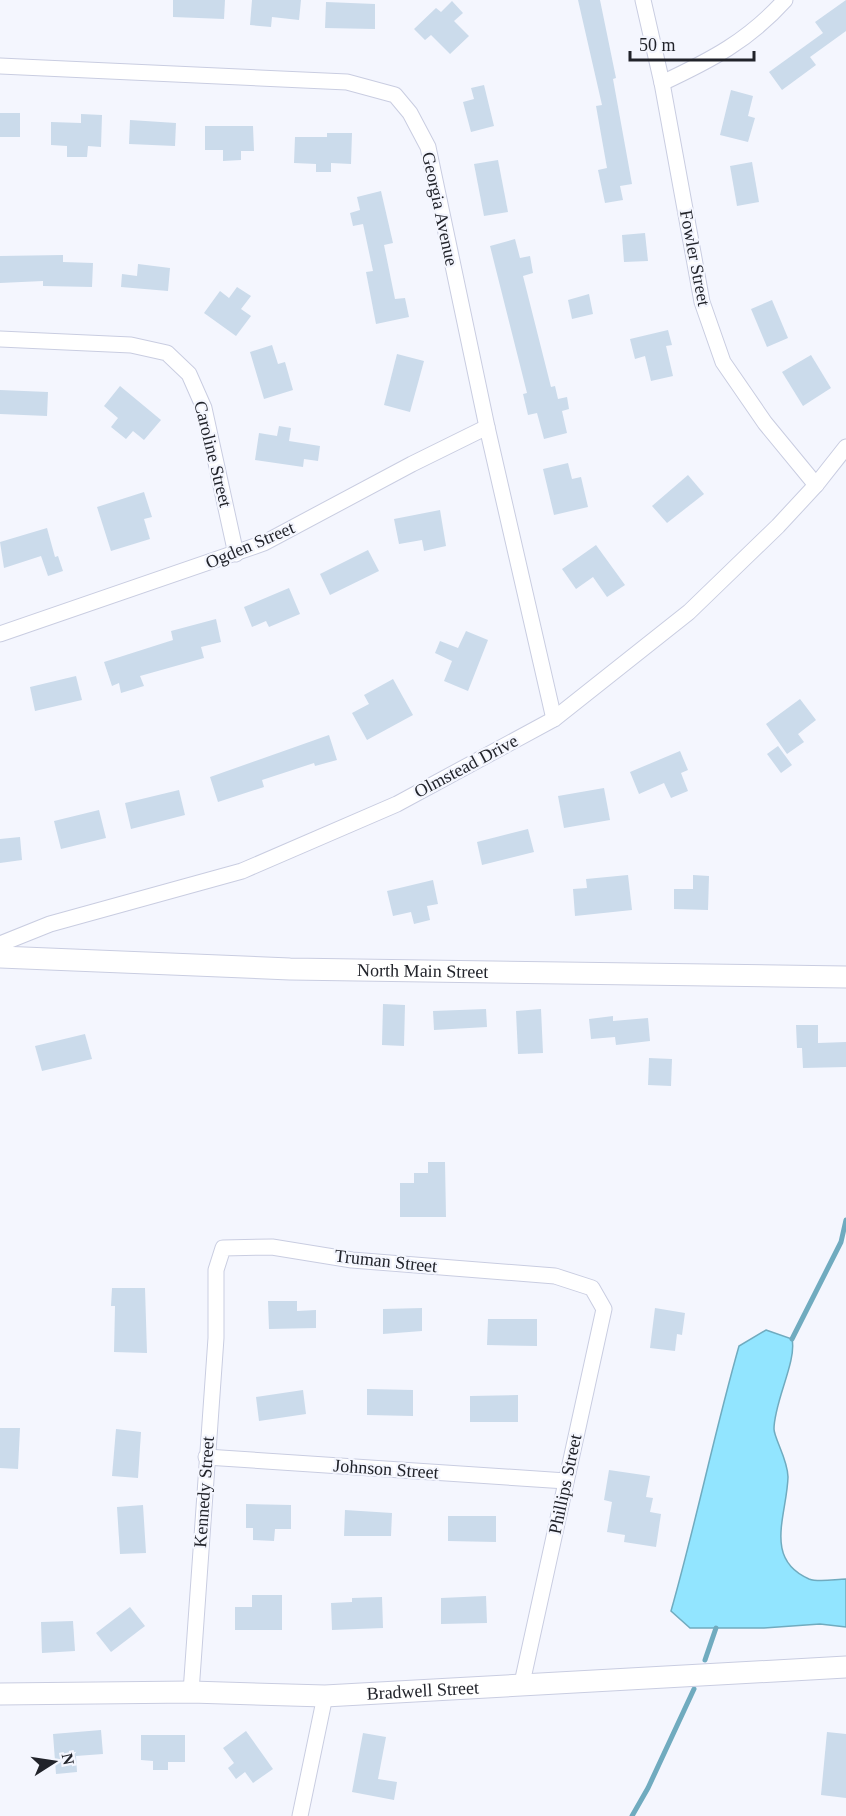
<svg xmlns="http://www.w3.org/2000/svg" width="846" height="1816" viewBox="0 0 846 1816" font-family="'Times New Roman',serif">
  <style>
    .water { fill: #92e5ff; stroke: #70abbf; stroke-width: 1.5 }
    .lines { fill: none; stroke-linecap: round; stroke-linejoin: round }
    .stream { stroke: #70abbf; stroke-width: 5 }
    .building { fill: #cbdbeb }
    .street-casing { stroke: #c9cde1; stroke-width: 17 }
    .secondary-casing { stroke: #c9cde1; stroke-width: 23 }
    .street { stroke: #fff; stroke-width: 15 }
    .secondary { stroke: #fff; stroke-width: 21 }
    .labels { text-anchor: middle; stroke-width: 4.5; stroke-linejoin: round; paint-order: stroke }
    .street-label { font-size: 18px; fill: #21232a; stroke: #f4f6fe }
  </style>
  <rect width="100%" height="100%" fill="#f4f6fe"/>
  <path class="water" d="M 766,1330 L 792,1339 C 797,1361 774,1402 774,1429 C 774,1438 788,1460 788,1477 C 787,1515 763,1559 809,1579 C 819,1583 836,1579 846,1579 L 846,1627 L 820,1624 L 764,1628 L 690,1628 L 671,1611 C 696,1523 714,1434 739,1346 Z"/>
  <g class="lines">
    <g class="stream">
      <polyline points="792,1339 841,1242 846,1220"/>
      <polyline points="705,1660 716,1628"/>
      <polyline points="632,1816 648,1788 694,1689"/>
    </g>
  </g>
  <g class="building">
    <polygon points="173,0 225,0 224,19 173,17"/>
    <polygon points="252,0 301,0 299,20 272,17 271,27 250,25"/>
    <polygon points="578,0 600,0 616,78 613,79 632,184 620,186 623,200 605,203 598,170 607,168 596,106 602,105"/>
    <polygon points="846,0 846,31 810,57 816,65 782,90 769,72 823,33 815,22"/>
    <polygon points="452,1 463,13 454,21 469,36 450,54 431,35 425,40 414,29 436,8 441,12"/>
    <polygon points="326,2 375,4 375,29 325,28"/>
    <polygon points="484,85 494,126 471,132 463,102 474,99 471,88"/>
    <polygon points="731,90 753,96 748,116 755,118 748,142 720,135"/>
    <rect x="0" y="113" width="20" height="24"/>
    <polygon points="81,114 102,115 101,147 88,146 87,157 67,157 67,146 51,145 51,122 81,123"/>
    <polygon points="130,120 176,123 175,146 129,144"/>
    <polygon points="205,126 253,126 254,151 241,151 241,160 223,161 223,150 205,150"/>
    <polygon points="327,133 352,133 351,164 331,163 331,172 316,172 316,164 294,163 295,137 327,137"/>
    <polygon points="498,160 508,212 484,216 474,164"/>
    <polygon points="752,162 759,202 737,206 730,166"/>
    <polygon points="381,191 393,243 384,245 395,299 405,298 409,317 376,324 366,272 373,271 363,224 353,226 350,213 360,210 357,197"/>
    <polygon points="645,233 648,261 624,262 622,235"/>
    <polygon points="515,239 520,258 530,256 533,273 523,276 551,387 555,386 558,399 567,397 569,409 562,411 567,433 544,439 537,413 528,415 523,394 527,393 490,246"/>
    <polygon points="63,255 63,262 93,263 92,287 43,286 43,281 0,283 0,256"/>
    <polygon points="138,264 170,268 168,291 121,287 122,274 137,276"/>
    <polygon points="237,287 251,296 241,309 251,316 236,336 204,313 220,291 229,298"/>
    <polygon points="589,294 593,314 572,319 568,300"/>
    <polygon points="772,300 788,338 767,347 751,309"/>
    <polygon points="668,330 672,345 666,346 673,376 651,381 645,356 635,359 630,339"/>
    <polygon points="272,345 278,364 285,362 293,390 264,399 250,352"/>
    <polygon points="397,354 424,361 410,412 384,405"/>
    <polygon points="811,355 831,388 803,406 782,372"/>
    <polygon points="120,386 161,420 144,440 133,431 126,439 111,427 118,418 104,406"/>
    <polygon points="0,390 48,392 47,416 0,414"/>
    <polygon points="279,426 291,428 289,441 320,446 318,461 304,459 303,467 255,460 259,433 277,436"/>
    <polygon points="568,463 572,479 581,477 588,507 554,515 543,469"/>
    <polygon points="688,475 704,494 667,523 652,506"/>
    <polygon points="144,492 152,517 144,519 150,539 111,551 97,507"/>
    <polygon points="440,510 446,546 424,551 422,540 399,544 394,519"/>
    <polygon points="47,528 55,557 58,556 63,571 48,576 41,556 4,568 0,542"/>
    <polygon points="596,545 625,585 607,597 593,577 576,589 562,569"/>
    <polygon points="368,550 379,571 330,595 320,574"/>
    <polygon points="289,588 300,614 269,627 266,621 252,627 244,607"/>
    <polygon points="216,619 221,642 201,647 204,658 140,676 144,686 121,693 119,683 112,686 104,662 173,640 171,631"/>
    <polygon points="466,631 488,640 468,691 444,681 452,661 435,653 440,641 458,648"/>
    <polygon points="76,676 82,700 35,711 30,687"/>
    <polygon points="393,679 413,715 367,740 352,713 369,704 364,695"/>
    <polygon points="800,699 816,720 798,734 804,742 787,754 766,724"/>
    <polygon points="329,735 337,760 315,766 314,763 262,780 264,787 218,802 210,777"/>
    <polygon points="778,746 792,765 781,773 767,754"/>
    <polygon points="680,751 688,770 681,773 688,791 671,798 664,783 639,794 630,772"/>
    <polygon points="604,788 610,820 564,828 558,796"/>
    <polygon points="179,790 185,815 131,829 125,803"/>
    <polygon points="99,810 106,838 61,849 54,821"/>
    <polygon points="528,829 534,852 482,865 477,842"/>
    <polygon points="20,837 22,860 0,863 0,839"/>
    <polygon points="628,875 632,910 575,916 573,889 587,888 586,879"/>
    <polygon points="693,875 709,876 708,910 674,909 674,889 693,889"/>
    <polygon points="433,880 438,904 427,906 430,920 414,924 411,912 393,916 387,891"/>
    <polygon points="383,1004 405,1005 404,1046 382,1045"/>
    <polygon points="486,1009 487,1027 434,1030 433,1011"/>
    <polygon points="541,1009 543,1053 518,1054 516,1011"/>
    <polygon points="613,1016 613,1021 648,1018 650,1041 616,1045 615,1037 591,1039 589,1019"/>
    <polygon points="796,1025 818,1025 818,1043 846,1042 846,1067 803,1068 802,1048 797,1048"/>
    <polygon points="85,1034 92,1059 42,1071 35,1046"/>
    <polygon points="649,1058 672,1059 671,1086 648,1085"/>
    <polygon points="428,1162 445,1162 446,1217 400,1217 400,1183 414,1183 414,1173 428,1173"/>
    <polygon points="112,1288 145,1288 147,1353 114,1352 115,1306 111,1306"/>
    <polygon points="268,1301 297,1301 297,1311 316,1310 316,1328 269,1329"/>
    <polygon points="422,1308 422,1331 383,1334 383,1309"/>
    <polygon points="655,1308 685,1313 682,1335 677,1334 675,1351 650,1348"/>
    <polygon points="488,1319 537,1319 537,1346 487,1345"/>
    <polygon points="367,1389 413,1390 413,1416 367,1415"/>
    <polygon points="303,1390 306,1414 259,1421 256,1397"/>
    <polygon points="518,1395 518,1422 470,1422 470,1396"/>
    <polygon points="0,1428 20,1428 18,1469 0,1468"/>
    <polygon points="116,1429 141,1432 138,1478 112,1476"/>
    <polygon points="609,1470 650,1476 646,1497 653,1498 650,1512 661,1514 656,1547 624,1542 625,1535 607,1532 612,1502 604,1500"/>
    <polygon points="246,1504 291,1505 291,1529 275,1529 274,1541 253,1540 253,1528 246,1528"/>
    <polygon points="143,1505 146,1553 120,1554 117,1507"/>
    <polygon points="345,1510 392,1513 391,1536 344,1536"/>
    <polygon points="448,1516 496,1516 496,1542 448,1541"/>
    <polygon points="252,1595 282,1595 282,1630 235,1630 235,1607 252,1607"/>
    <polygon points="486,1596 487,1623 441,1624 441,1598"/>
    <polygon points="382,1597 383,1628 332,1630 331,1603 352,1602 352,1598"/>
    <polygon points="130,1607 145,1626 111,1652 96,1633"/>
    <polygon points="73,1621 75,1651 42,1653 41,1622"/>
    <polygon points="101,1730 103,1754 76,1756 77,1772 56,1774 53,1734"/>
    <polygon points="246,1731 273,1769 253,1783 245,1772 236,1779 228,1768 234,1763 223,1748"/>
    <polygon points="827,1732 846,1734 846,1798 821,1795"/>
    <polygon points="363,1733 386,1737 378,1779 397,1782 394,1800 352,1792"/>
    <polygon points="141,1735 185,1735 185,1762 168,1762 168,1770 153,1770 153,1761 141,1760"/>
  </g>
  <g class="lines">
    <g class="street-casing">
      <g id="street">
        <polyline points="643,0 662,83 702,302 723,362 765,423 816,485"/>
        <polyline points="0,66 347,82 395,95 410,113 428,147 487,427 554,719"/>
        <path d="M 662,83 C 711,60 748,41 785,0"/>
        <polyline points="0,339 131,345 167,353 189,374 204,408 236,554"/>
        <polyline points="0,634 264,543 412,464 487,427"/>
        <polyline points="0,944 50,924 242,871 397,804 554,719 689,612 778,526 816,485 846,447"/>
        <polyline points="206,1457 566,1481"/>
        <polyline points="191,1692 216,1338 216,1270 223,1248 272,1247 352,1260 555,1276 592,1288 604,1309 522,1683"/>
        <polyline points="300,1816 325,1696"/>
      </g>
    </g>
    <g class="secondary-casing">
      <g id="secondary">
        <path id="s1" d="M 0,957 L 290,969 L 846,977"/>
        <path id="s2" d="M 0,1694 L 191,1692 L 325,1696 L 846,1667"/>
      </g>
    </g>
    <use href="#street" class="street"/>
    <use href="#secondary" class="secondary"/>
  </g>
  <g class="labels">
    <g class="street-label">
      <text transform="translate(440 209) rotate(78)" y="6">Georgia Avenue</text>
      <text transform="translate(695 258) rotate(79)" y="6">Fowler Street</text>
      <text transform="translate(213 454) rotate(76)" y="6">Caroline Street</text>
      <text transform="translate(250 545) rotate(-23)" y="6">Ogden Street</text>
      <text transform="translate(466 766) rotate(-28)" y="6">Olmstead Drive</text>
      <text dy="6" stroke="none"><textPath href="#s1" startOffset="423">North Main Street</textPath></text>
      <text transform="translate(386 1261) rotate(6)" y="6">Truman Street</text>
      <text transform="translate(386 1469) rotate(4)" y="6">Johnson Street</text>
      <text transform="translate(565 1484) rotate(-78)" y="6">Phillips Street</text>
      <text transform="translate(204 1492) rotate(-86)" y="6">Kennedy Street</text>
      <text dy="6" stroke="none"><textPath href="#s2" startOffset="423">Bradwell Street</textPath></text>
    </g>
  </g>
  <g transform="translate(54 1762) rotate(78)" stroke="#f4f6fe" stroke-width="4.5" paint-order="stroke">
  <path d="M0-4.5L10 22L0 15L-10 22Z" fill="#21232a"/>
  <text y="-9" font-size="16" font-weight="bold" text-anchor="middle" fill="#21232a">N</text>
  </g>
  <path d="M630 51v9h124v-9" fill="none" stroke="#21232a" stroke-width="3"/>
  <text x="639" y="51" font-size="18" fill="#21232a" stroke="#f4f6fe" stroke-width="4.5" paint-order="stroke">50 m</text>
</svg>
